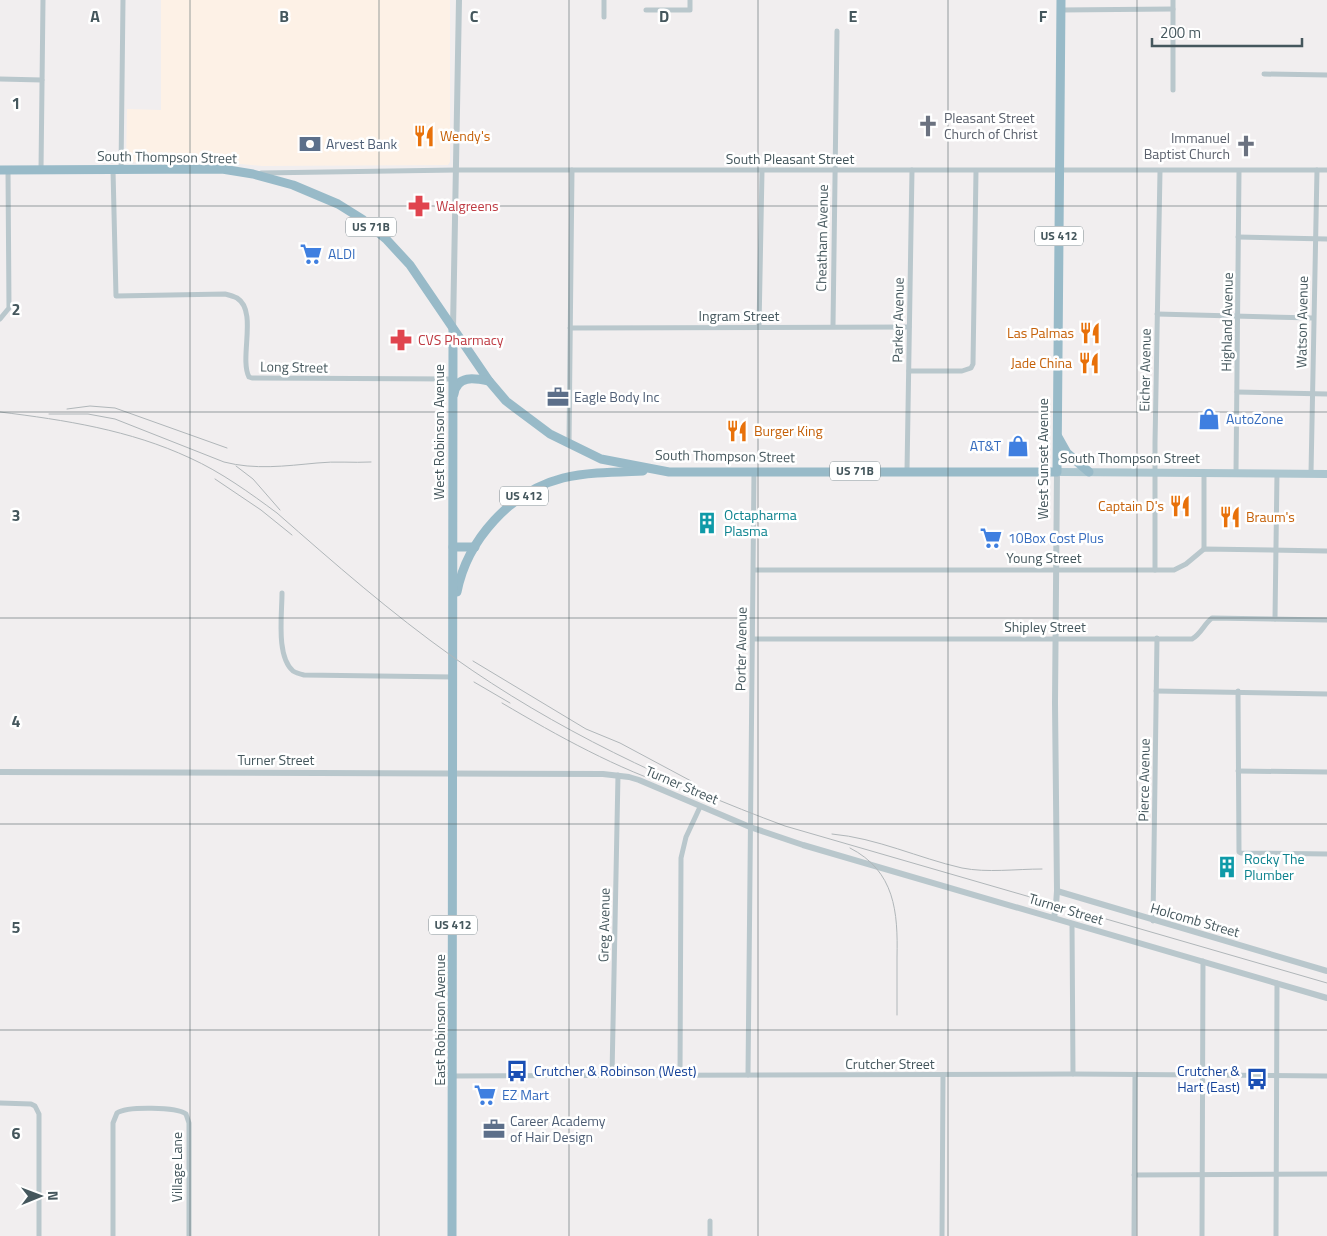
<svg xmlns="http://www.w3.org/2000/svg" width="1327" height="1236" viewBox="0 0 1327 1236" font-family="'Titillium Web',sans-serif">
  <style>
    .commercial { fill: #fdf1e6 }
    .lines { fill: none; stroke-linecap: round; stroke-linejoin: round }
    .minor { stroke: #b9c7cc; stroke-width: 5 }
    .tertiary { stroke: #b9c7cc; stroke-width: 6 }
    .primary { stroke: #acc6cf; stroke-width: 8 }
    .trunk { stroke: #98bac8; stroke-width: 9 }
    .rail { stroke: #b0b6b9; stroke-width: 1 }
    .grid { fill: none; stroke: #45575d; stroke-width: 1; stroke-opacity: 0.55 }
    .labels { text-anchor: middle; stroke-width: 5; stroke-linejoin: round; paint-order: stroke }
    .shield { fill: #fff; stroke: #7d898e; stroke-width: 1 }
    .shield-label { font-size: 12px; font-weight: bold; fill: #45575d }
    .worship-label { font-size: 14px; fill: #5b616d; stroke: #fff; text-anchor: start }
    .food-label { font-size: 14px; fill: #c56008; stroke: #fff; text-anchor: start }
    .service-label { font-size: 14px; fill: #4e5e75; stroke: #fff; text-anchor: start }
    .street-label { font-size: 14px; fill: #45575d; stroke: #fff }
    .health-label { font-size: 14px; fill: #be3a42; stroke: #fff; text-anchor: start }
    .shop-label { font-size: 14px; fill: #366cbe; stroke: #fff; text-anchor: start }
    .culture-label { font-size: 14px; fill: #0d838f; stroke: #fff; text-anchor: start }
    .transit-label { font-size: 14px; fill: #164399; stroke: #fff; text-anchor: start }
    .grid-label { font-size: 16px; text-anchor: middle; font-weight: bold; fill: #45575d; stroke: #fff; stroke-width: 5; stroke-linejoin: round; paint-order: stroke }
  </style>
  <rect width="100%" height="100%" fill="#f1eeef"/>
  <polygon class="commercial" points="161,0 450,0 450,162 448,165 262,166 230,163 126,162 127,109 161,110"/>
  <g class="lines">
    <g class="minor">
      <polyline points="646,10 690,10 690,0"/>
      <polyline points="1061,10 1173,9"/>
      <polyline points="604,17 604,0"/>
      <polyline points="1264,74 1327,75"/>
      <polyline points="0,79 42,80"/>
      <polyline points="1173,90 1173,0"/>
      <polyline points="41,170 43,0"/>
      <path d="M 113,170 L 116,296 L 225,294 C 229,295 233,296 237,298 C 258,311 239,358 249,377 L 252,378 L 452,379"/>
      <polyline points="121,170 123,0"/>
      <polyline points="261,173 456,170 1327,170"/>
      <polyline points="1238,237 1327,239"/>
      <polyline points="1157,314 1313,318"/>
      <polyline points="0,319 9,308 8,170"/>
      <polyline points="833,326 837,31"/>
      <polyline points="759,327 762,171"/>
      <polyline points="570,328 909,327"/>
      <polyline points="909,371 962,371 971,368 973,364 976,171"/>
      <polyline points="1237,392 1327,394"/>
      <polyline points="569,443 572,170"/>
      <polyline points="907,471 912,170"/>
      <polyline points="1204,472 1204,549"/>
      <polyline points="1236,473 1239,171"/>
      <polyline points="1311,473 1317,170"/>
      <polyline points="754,570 1174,570 1186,564 1204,549 1327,551"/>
      <polyline points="1155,570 1155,443 1160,171"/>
      <path d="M 282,593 C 282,615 276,656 293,671 C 296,673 300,674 304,675 L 453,677"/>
      <polyline points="1275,619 1277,473"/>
      <path d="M 753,639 L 1192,639 C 1201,634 1204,624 1212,618 L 1327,620"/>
      <polyline points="1156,691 1327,694"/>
      <polyline points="1238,691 1239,852 1241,853 1327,854"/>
      <polyline points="1238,771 1327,772"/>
      <polyline points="1153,921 1157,638"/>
      <polyline points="1072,924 1073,1074"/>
      <polyline points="612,1075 618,775"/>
      <polyline points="680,1075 681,858 686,837 700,807"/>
      <polyline points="748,1075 754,471"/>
      <polyline points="453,1076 1073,1074 1327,1076"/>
      <polyline points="0,1103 31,1104 35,1106 39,1114 39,1236"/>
      <polyline points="1134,1175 1327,1174"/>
      <polyline points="710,1221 710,1236"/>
      <path d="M 113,1236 L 113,1123 L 117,1113 C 127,1106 177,1107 186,1114 L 189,1123 L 189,1236"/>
      <polyline points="942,1236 943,1075"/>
      <polyline points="1134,1236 1135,1075"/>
      <polyline points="1202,1236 1203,961"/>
      <polyline points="1276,1236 1277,983"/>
    </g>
    <g class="tertiary">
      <polyline points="453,329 459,0"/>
      <polyline points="0,772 603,774 629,777 639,780 750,827 803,845 1327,998"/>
      <polyline points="1057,891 1327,971"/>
      <polyline points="1054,918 1056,905 1057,891 1055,703 1057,472"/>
    </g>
    <polyline class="primary" points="1057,472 1327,474"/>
    <g class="trunk">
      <polyline points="0,170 222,169 253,174 293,185 338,204 362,219 386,239 410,265 489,381 506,401 550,434 601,459 669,472 1057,472 1061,0"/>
      <path d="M 454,394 C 457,375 474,378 489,381"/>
      <polyline points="1058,437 1067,453 1089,472"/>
      <polyline points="453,547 475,547"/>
      <path d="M 457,592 C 467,540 511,491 563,478 C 589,472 617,472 643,471"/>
      <polyline points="452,1236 453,329"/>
    </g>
    <g class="rail">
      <polyline points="67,409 90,406 115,408 227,448"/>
      <path d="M 0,412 C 65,420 130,430 190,458 C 221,472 250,493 277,513 C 334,563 391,613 453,657 C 554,729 669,783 785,826 L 1327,983"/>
      <path d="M 49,414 L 88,414 L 115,419 L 224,462 C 255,470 285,466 317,463 C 335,461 353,463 371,462"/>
      <polyline points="236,466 253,479 280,510"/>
      <polyline points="215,479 261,510 292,535"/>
      <polyline points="473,661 586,729 620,743 691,781"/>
      <polyline points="474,682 510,703"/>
      <path d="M 502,703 C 558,736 617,769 679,789"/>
      <path d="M 832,834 C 877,838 918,858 962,868 C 987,873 1016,869 1042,869"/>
      <path d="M 850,848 C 895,871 898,912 897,957 C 897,976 897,996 897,1015"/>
    </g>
  </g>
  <path class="grid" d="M 190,0 L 190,1236M 379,0 L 379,1236M 569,0 L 569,1236M 758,0 L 758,1236M 948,0 L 948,1236M 1137,0 L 1137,1236M 0,206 L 1327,206M 0,412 L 1327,412M 0,618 L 1327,618M 0,824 L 1327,824M 0,1030 L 1327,1030"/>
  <defs>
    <g id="church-bare" transform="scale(1.725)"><path d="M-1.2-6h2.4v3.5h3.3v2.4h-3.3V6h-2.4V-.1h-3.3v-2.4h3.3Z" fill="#6b7280" stroke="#fff" stroke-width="2.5" paint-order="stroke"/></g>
    <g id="restaurant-bare" transform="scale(1.725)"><path d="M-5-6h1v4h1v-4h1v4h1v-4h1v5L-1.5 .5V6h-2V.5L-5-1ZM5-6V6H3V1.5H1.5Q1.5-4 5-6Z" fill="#e8710a" stroke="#fff" stroke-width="2.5" paint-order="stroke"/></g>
    <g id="bank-bare" transform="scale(1.725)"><path d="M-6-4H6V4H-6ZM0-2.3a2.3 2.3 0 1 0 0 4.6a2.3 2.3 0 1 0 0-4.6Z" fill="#5c6f8a" stroke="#fff" stroke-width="2.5" paint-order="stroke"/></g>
    <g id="pharmacy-bare" transform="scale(1.725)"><path d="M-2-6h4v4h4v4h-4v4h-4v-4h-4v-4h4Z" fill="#e0444e" stroke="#fff" stroke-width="2.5" paint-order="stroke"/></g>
    <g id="supermarket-bare" transform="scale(1.725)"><path d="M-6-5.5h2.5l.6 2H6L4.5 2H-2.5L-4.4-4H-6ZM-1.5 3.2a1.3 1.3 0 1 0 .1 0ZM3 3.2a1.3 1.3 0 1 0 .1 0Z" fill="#3f7fe0" stroke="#fff" stroke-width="2.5" paint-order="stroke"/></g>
    <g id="office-bare" transform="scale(1.725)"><path d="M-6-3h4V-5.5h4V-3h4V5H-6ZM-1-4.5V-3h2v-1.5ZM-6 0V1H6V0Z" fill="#5c6f8a" stroke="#fff" stroke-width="2.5" paint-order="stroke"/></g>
    <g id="shop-bare" transform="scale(1.725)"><path d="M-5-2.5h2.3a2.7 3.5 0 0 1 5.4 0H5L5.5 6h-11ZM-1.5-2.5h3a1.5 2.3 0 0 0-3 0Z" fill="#3f7fe0" stroke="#fff" stroke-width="2.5" paint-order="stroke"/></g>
    <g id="building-bare" transform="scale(1.725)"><path d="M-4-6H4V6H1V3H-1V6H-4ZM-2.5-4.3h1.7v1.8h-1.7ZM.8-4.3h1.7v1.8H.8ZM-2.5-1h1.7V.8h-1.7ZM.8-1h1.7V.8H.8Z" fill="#0f9aa8" stroke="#fff" stroke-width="2.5" paint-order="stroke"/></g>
    <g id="bus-bare" transform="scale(1.725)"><path d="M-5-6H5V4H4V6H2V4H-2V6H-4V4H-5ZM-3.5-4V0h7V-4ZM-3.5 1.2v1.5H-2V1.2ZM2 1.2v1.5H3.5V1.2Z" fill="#1a4fb4" stroke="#fff" stroke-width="2.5" paint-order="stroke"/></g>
  </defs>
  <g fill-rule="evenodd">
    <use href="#church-bare" x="928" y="126"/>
    <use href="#restaurant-bare" x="424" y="136"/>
    <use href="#bank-bare" x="310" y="144"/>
    <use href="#church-bare" x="1246" y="146"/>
    <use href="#pharmacy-bare" x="419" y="206"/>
    <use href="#supermarket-bare" x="311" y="254"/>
    <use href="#restaurant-bare" x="1090" y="333"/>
    <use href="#pharmacy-bare" x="401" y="340"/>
    <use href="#restaurant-bare" x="1089" y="363"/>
    <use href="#office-bare" x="558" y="397"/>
    <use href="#shop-bare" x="1209" y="419"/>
    <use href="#restaurant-bare" x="737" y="431"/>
    <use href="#shop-bare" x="1018" y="446"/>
    <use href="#restaurant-bare" x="1180" y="506"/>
    <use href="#restaurant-bare" x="1230" y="517"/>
    <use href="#building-bare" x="707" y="523"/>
    <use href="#supermarket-bare" x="991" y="538"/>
    <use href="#building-bare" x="1227" y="867"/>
    <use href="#bus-bare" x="517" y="1071"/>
    <use href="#bus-bare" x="1257" y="1079"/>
    <use href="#supermarket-bare" x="485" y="1095"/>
    <use href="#office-bare" x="494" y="1129"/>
  </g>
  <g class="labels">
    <g class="shield">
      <rect x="346" y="217.5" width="50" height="19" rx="4"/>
      <rect x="1035" y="226.5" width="48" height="19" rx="4"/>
      <rect x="830" y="461.5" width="50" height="19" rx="4"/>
      <rect x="500" y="486.5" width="48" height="19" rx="4"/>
      <rect x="429" y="915.5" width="48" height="19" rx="4"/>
    </g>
    <g class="shield-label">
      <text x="371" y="231">US 71B</text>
      <text x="1059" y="240">US 412</text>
      <text x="855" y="475">US 71B</text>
      <text x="524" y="500">US 412</text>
      <text x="453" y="929">US 412</text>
    </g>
    <g class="worship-label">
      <text x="944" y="123">Pleasant Street<tspan x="944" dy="16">Church of Christ</tspan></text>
      <text x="1230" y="143" text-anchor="end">Immanuel<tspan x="1230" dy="16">Baptist Church</tspan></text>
    </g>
    <g class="food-label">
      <text x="440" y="141">Wendy's</text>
      <text x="1074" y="338" text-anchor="end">Las Palmas</text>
      <text x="1072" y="368" text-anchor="end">Jade China</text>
      <text x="754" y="436">Burger King</text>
      <text x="1164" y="511" text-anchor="end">Captain D's</text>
      <text x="1246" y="522">Braum's</text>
    </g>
    <g class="service-label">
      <text x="326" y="149">Arvest Bank</text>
      <text x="574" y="402">Eagle Body Inc</text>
      <text x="510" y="1126">Career Academy<tspan x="510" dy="16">of Hair Design</tspan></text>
    </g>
    <g class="street-label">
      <text transform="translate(167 157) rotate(1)" y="5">South Thompson Street</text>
      <text x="790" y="164">South Pleasant Street</text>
      <text transform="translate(822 238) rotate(-89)" y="5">Cheatham Avenue</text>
      <text x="739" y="321">Ingram Street</text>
      <text transform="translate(898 320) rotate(-89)" y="5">Parker Avenue</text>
      <text transform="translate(1227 322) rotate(-89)" y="5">Highland Avenue</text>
      <text transform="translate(1302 322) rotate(-89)" y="5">Watson Avenue</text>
      <text transform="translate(294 367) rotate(1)" y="5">Long Street</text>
      <text transform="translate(1145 370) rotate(-89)" y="5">Eicher Avenue</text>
      <text transform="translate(439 432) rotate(-90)" y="5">West Robinson Avenue</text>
      <text transform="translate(725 456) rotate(1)" y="5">South Thompson Street</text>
      <text x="1130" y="463">South Thompson Street</text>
      <text transform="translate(1043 459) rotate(-90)" y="5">West Sunset Avenue</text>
      <text x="1044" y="563">Young Street</text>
      <text x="1045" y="632">Shipley Street</text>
      <text transform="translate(741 649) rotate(-89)" y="5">Porter Avenue</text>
      <text x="276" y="765">Turner Street</text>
      <text transform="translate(1144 780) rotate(-89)" y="5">Pierce Avenue</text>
      <text transform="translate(682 785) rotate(23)" y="5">Turner Street</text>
      <text transform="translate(1066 909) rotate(17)" y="5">Turner Street</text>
      <text transform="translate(1195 920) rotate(16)" y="5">Holcomb Street</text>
      <text transform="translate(604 925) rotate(-89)" y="5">Greg Avenue</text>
      <text transform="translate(440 1020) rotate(-90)" y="5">East Robinson Avenue</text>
      <text x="890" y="1069">Crutcher Street</text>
      <text transform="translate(177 1167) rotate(-90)" y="5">Village Lane</text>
    </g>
    <g class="health-label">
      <text x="436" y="211">Walgreens</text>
      <text x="418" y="345">CVS Pharmacy</text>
    </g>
    <g class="shop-label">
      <text x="328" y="259">ALDI</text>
      <text x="1226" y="424">AutoZone</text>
      <text x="1001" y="451" text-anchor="end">AT&amp;T</text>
      <text x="1008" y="543">10Box Cost Plus</text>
      <text x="502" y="1100">EZ Mart</text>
    </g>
    <g class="culture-label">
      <text x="724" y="520">Octapharma<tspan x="724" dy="16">Plasma</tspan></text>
      <text x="1244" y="864">Rocky The<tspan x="1244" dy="16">Plumber</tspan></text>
    </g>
    <g class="transit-label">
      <text x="534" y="1076">Crutcher &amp; Robinson (West)</text>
      <text x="1240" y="1076" text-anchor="end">Crutcher &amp;<tspan x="1240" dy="16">Hart (East)</tspan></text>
    </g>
  </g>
  <g class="grid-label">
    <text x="95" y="22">A</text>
    <text x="284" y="22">B</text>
    <text x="474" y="22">C</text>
    <text x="664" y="22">D</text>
    <text x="853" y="22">E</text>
    <text x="1043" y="22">F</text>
    <text x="16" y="109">1</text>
    <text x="16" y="315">2</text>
    <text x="16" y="521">3</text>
    <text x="16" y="727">4</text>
    <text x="16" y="933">5</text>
    <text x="16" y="1139">6</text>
  </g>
  <g transform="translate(40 1196) rotate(89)" stroke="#ffffff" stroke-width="4" paint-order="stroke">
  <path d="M0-4L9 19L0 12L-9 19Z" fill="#45575d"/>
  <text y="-8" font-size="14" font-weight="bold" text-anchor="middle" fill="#45575d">N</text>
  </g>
  <path d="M1152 38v8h150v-8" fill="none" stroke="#45575d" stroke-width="2.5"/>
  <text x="1160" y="38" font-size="15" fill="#45575d" stroke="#ffffff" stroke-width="4" paint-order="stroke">200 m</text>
</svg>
